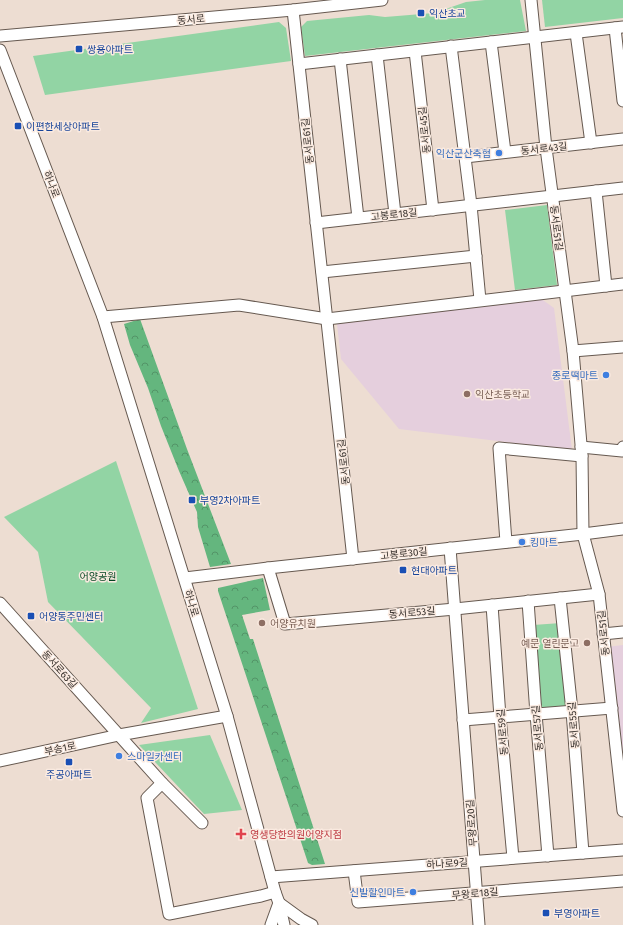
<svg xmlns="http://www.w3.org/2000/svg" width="623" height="925" viewBox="0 0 623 925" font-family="'Fira Sans','Noto Sans KR',sans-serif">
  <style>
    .education { fill: #e5cfdd }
    .forest { fill: url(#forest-crowns) }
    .green { fill: #92d4a4 }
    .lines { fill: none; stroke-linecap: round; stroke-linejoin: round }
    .minor-casing { stroke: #665950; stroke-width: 13 }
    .minor { stroke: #fff; stroke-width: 11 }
    .transit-dot { fill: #1a4fb4; stroke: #faeae0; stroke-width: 1.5 }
    .shop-dot { fill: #3f7fe0; stroke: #faeae0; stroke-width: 1.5 }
    .education-dot { fill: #8d6e63; stroke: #faeae0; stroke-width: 1.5 }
    .health-dot { fill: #e0444e; stroke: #faeae0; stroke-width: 1.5 }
    .labels { text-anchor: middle; stroke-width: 3; stroke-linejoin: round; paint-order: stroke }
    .transit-label { font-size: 10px; fill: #164399; stroke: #faeae0; text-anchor: start }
    .street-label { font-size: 10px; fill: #36302c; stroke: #faeae0 }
    .shop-label { font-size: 10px; fill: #366cbe; stroke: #faeae0; text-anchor: end }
    .education-label { font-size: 10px; fill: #785e54; stroke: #faeae0; text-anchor: start }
    .park-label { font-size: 10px; fill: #044622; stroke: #faeae0 }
    .health-label { font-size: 10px; fill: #be3a42; stroke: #faeae0; text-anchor: start }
  </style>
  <defs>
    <pattern id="forest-crowns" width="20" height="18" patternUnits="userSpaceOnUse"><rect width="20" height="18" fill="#64b67e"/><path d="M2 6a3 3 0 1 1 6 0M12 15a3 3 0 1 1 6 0" fill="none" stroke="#539467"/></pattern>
  </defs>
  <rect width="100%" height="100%" fill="#edddd2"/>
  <g class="education">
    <polygon points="540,298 554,308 572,450 399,429 341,359 337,324"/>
    <polygon points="623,645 623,803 607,647"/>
  </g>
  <g class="forest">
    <polygon points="140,319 187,449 231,564 210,567 198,527 197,512 179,471 161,426 148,388 130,345 124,324"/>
    <polygon points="263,578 270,610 242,615 250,639 253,639 325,864 312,865 308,863 218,591 218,588"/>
  </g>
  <g class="green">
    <polygon points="485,0 520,0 526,31 305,56 301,27 307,21 369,15 385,17 434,13 466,2"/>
    <polygon points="542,0 623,0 623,18 545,27"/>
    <polygon points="279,22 286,28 291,61 45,95 33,56"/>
    <polygon points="547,205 557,285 515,290 505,210"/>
    <polygon points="116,461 198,709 141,723 151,708 48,602 38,552 4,517"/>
    <polygon points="561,623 568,706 539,709 533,625"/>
    <polygon points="210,735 242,810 204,814 139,745"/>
  </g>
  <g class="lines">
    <g class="minor-casing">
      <g id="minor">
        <polyline points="531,0 546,148 573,351 582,456 583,534 599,594 623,811"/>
        <polyline points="293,10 353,559"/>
        <polyline points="615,28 623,101"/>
        <polyline points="576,33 591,143"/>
        <polyline points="0,36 293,10 382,0"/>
        <polyline points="491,42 505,152"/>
        <polyline points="451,46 471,205 480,300"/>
        <polyline points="0,50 103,317 227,716 275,892 279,903 284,925"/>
        <polyline points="415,51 433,210"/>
        <polyline points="377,55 395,214"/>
        <polyline points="340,59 358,218"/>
        <polyline points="299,64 623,27"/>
        <polyline points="465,157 623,139"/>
        <polyline points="596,191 606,286"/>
        <polyline points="316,223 623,188"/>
        <polyline points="322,272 476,256"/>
        <polyline points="103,317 239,305 327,319 623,284"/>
        <polyline points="573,351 623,347"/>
        <polyline points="581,447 622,451 623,447"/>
        <polyline points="506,542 499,448 582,456"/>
        <polyline points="450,548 479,925"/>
        <polyline points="268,568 285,624 455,609 599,594"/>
        <polyline points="185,578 268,568 583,534 623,529"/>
        <polyline points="560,598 572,711 583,853"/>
        <polyline points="528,601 536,714 548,856"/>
        <polyline points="0,603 162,783 202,823"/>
        <polyline points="492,605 500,717 513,858"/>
        <polyline points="603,634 623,632"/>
        <polyline points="463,720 612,708"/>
        <polyline points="0,761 119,735 227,716"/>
        <polyline points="162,783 147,798 169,914 261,896 275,892"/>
        <polyline points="354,871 358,902 623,881"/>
        <polyline points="271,877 623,850"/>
        <polyline points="271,925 279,903 301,919 312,925"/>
      </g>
    </g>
    <use href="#minor" class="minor"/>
  </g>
  <g class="transit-dot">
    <rect x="417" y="9" width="8" height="8" rx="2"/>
    <rect x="75" y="45" width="8" height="8" rx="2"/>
    <rect x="14" y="122" width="8" height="8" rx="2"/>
    <rect x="188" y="496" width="8" height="8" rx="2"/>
    <rect x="399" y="566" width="8" height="8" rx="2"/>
    <rect x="27" y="612" width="8" height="8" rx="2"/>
    <rect x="65" y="758" width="8" height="8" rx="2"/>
    <rect x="542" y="909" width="8" height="8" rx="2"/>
  </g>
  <g class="shop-dot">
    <circle cx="499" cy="153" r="4"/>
    <circle cx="606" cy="375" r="4"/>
    <circle cx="522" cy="542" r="4"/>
    <circle cx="119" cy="756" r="4"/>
    <circle cx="413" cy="892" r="4"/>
  </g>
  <g class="education-dot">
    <circle cx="467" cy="394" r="4"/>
    <circle cx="262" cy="623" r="4"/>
    <circle cx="587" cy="643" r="4"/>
  </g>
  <path class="health-dot" d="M239 828h4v4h4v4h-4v4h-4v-4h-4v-4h4z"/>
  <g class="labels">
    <g class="transit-label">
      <text x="429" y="17">익산초교</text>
      <text x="87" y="53">쌍용아파트</text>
      <text x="26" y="130">이편한세상아파트</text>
      <text x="200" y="504">부영2차아파트</text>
      <text x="411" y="574">현대아파트</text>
      <text x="39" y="620">어양동주민센터</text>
      <text x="69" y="778" text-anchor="middle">주공아파트</text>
      <text x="554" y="917">부영아파트</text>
    </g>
    <g class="street-label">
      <text transform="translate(191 19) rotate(-5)" y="4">동서로</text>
      <text transform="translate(424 130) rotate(-96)" y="4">동서로45길</text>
      <text transform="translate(307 141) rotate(-96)" y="4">동서로61길</text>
      <text transform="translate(544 148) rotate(-6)" y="4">동서로43길</text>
      <text transform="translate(52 184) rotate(69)" y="4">하나로</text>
      <text transform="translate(394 214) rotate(-6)" y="4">고봉로18길</text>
      <text transform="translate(557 228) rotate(83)" y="4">동서로51길</text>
      <text transform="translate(343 462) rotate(-96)" y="4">동서로61길</text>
      <text transform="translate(404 553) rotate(-6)" y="4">고봉로30길</text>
      <text transform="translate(192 603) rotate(73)" y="4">하나로</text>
      <text transform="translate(412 612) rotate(-5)" y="4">동서로53길</text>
      <text transform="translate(603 633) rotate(-96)" y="4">동서로51길</text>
      <text transform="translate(60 669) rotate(48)" y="4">동서로63길</text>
      <text transform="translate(573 725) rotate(-95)" y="4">동서로55길</text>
      <text transform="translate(537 728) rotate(-95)" y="4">동서로57길</text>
      <text transform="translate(502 732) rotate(-95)" y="4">동서로59길</text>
      <text transform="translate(60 748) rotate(-12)" y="4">부송1로</text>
      <text transform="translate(471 823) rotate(-94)" y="4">무왕로20길</text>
      <text transform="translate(447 863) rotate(-4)" y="4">하나로9길</text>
      <text transform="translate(475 893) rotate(-5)" y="4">무왕로18길</text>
    </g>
    <g class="shop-label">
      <text x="491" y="157">익산군산축협</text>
      <text x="598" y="379">종로떡마트</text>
      <text x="530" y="546" text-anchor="start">킹마트</text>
      <text x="127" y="760" text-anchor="start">스마일카센터</text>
      <text x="405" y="896">신발할인마트</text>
    </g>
    <g class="education-label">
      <text x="475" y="398">익산초등학교</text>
      <text x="270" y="627">어양유치원</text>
      <text x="579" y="647" text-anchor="end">예문 열린문고</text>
    </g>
    <g class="park-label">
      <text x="98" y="580">어양공원</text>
    </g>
    <g class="health-label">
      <text x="250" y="838">영생당한의원어양지점</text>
    </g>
  </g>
</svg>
